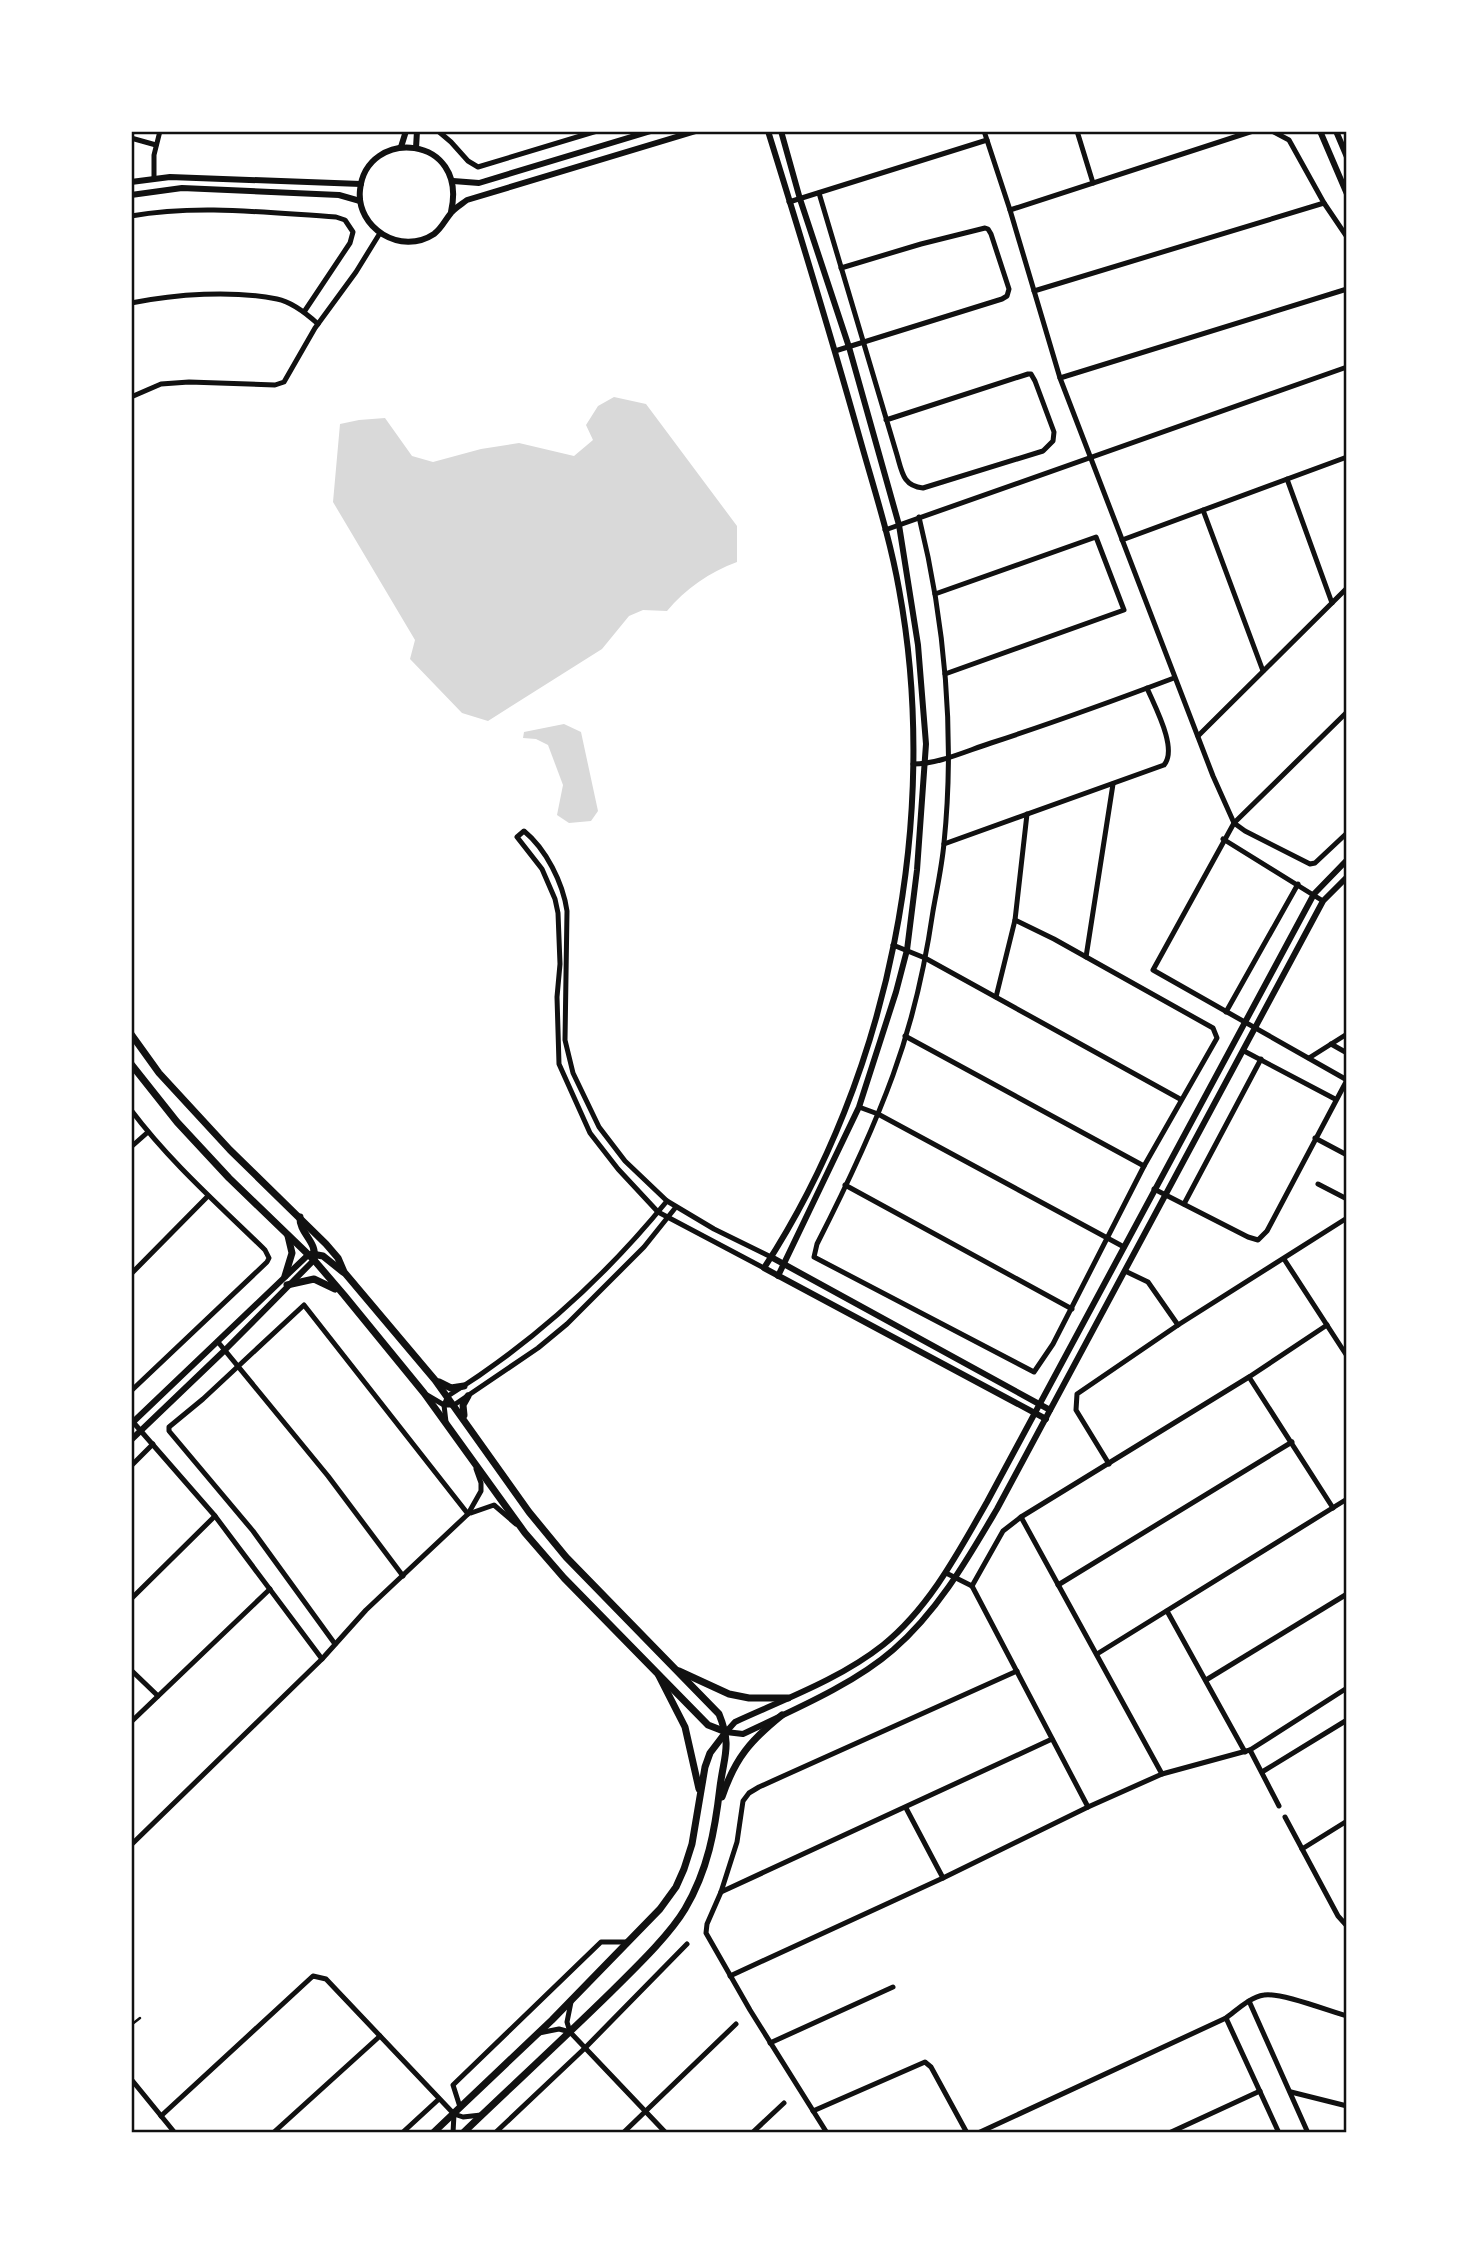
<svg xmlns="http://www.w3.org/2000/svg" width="1478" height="2264" viewBox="0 0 1478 2264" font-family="'PT Serif',serif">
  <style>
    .water { fill: #d9d9d9 }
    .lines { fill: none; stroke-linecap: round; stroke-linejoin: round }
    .service { stroke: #111; stroke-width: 2.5 }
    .minor { stroke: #111; stroke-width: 5 }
    .tertiary { stroke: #111; stroke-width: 6 }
    .secondary { stroke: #111; stroke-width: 7 }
    .neatline { fill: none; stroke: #111; stroke-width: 2.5 }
  </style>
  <rect width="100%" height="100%" fill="#fff"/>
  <g class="water">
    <path d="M 614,397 L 646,404 L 737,526 L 737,562 C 710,572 685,589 667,611 L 643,610 L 629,616 L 602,649 L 488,721 L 462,713 L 410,659 L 415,640 L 333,502 L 340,424 L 359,420 L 385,418 L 412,456 L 433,462 L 481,449 L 519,443 L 574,456 L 593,440 L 586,425 L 598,406 Z"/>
    <polygon points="564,724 581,732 598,811 591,821 569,823 557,815 563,785 548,745 536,739 523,738 524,732"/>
  </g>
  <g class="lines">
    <polyline class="service" points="131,2025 140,2018"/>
    <g class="minor">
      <polyline points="438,131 451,142 468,161 478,167 597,131"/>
      <polyline points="984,131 1010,210 1060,378 1213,776 1234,823 1245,831 1310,864 1315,863 1347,833"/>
      <polyline points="1077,131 1093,183"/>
      <polyline points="1272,131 1289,140 1324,203 1347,237"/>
      <polyline points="131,138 156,145"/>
      <polyline points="154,177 154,155 160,131"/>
      <path d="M 819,193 L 897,455 C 902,472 903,486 923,488 L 1043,451 L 1053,441 L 1054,432 L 1035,381 L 1031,374 L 1028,374 L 886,420"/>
      <polyline points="789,202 987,140"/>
      <polyline points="1010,210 1253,131"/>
      <path d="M 131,216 C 199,204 268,213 336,217 L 345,220 L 353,232 L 350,243 L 304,312"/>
      <polyline points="1034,291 1324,203"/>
      <path d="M 131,303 C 176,294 232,290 277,299 C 292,302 307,314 318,324"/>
      <polyline points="835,351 1002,299 1007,296 1009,289 991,234 988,229 985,228 921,244 841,268"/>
      <polyline points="1060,378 1347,289"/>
      <polyline points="131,397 161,384 189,382 275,385 284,382 315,328 356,272 380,233"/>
      <polyline points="1287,479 1332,603"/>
      <polyline points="1203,510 1263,671"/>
      <path d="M 919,517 C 945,622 955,735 944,843 C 942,866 937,888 933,911 C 925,966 912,1023 893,1075 C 872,1133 845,1189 817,1244 L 814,1257 L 1034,1372 L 1053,1344 L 1144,1166 L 1217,1038 L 1213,1028 L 1054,939 L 1015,920"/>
      <polyline points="885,530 1347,367"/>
      <polyline points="1122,540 1347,457"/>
      <polyline points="935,594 1096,537 1124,610 945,674"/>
      <polyline points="1347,712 1234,823 1153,970 1347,1080"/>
      <polyline points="1198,736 1347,588"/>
      <path d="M 913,764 C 939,764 966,751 991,743 C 1052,723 1113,701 1174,678"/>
      <polyline points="1223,839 1323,901"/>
      <path d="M 944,844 L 1164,765 C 1178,749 1155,707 1147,688"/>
      <polyline points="893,945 925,958 1180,1099"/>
      <polyline points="1086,957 1113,784"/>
      <polyline points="996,997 1015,920 1027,814"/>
      <polyline points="1226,1012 1298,884"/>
      <polyline points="905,1036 1144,1166"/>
      <polyline points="1331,1044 1347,1053"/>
      <polyline points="1244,1051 1335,1099"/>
      <polyline points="1309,1058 1347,1034"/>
      <polyline points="859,1107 878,1114 1124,1247"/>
      <path d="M 131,1110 C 170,1162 219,1205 265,1250 L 269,1258 L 267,1262 L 131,1391"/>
      <polyline points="1315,1138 1347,1155"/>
      <polyline points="131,1147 148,1132"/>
      <polyline points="1318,1184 1347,1199"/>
      <polyline points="845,1185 1072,1309"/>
      <polyline points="1154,1189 1248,1237 1258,1240 1267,1231 1347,1080"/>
      <polyline points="1184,1204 1261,1059"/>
      <polyline points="1284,1259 1347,1356"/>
      <path d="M 764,1268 L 658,1212 L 618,1169 L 590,1133 L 559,1064 L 557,997 L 560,964 L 558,913 L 555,899 L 542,869 L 517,837 L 524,831 C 546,849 563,883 567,911 L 565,1040 L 573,1073 L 599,1127 L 625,1161 L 667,1201 L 714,1229 L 771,1257"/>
      <polyline points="1125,1271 1148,1282 1178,1325"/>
      <polyline points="131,1274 208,1196"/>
      <polyline points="218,1342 328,1476 403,1576"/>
      <polyline points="1249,1377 1333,1508"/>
      <polyline points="427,1395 444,1405 454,1405 538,1348 567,1324 644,1247 676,1207"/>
      <polyline points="133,1422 215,1516 322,1659"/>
      <path d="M 446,1422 L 444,1405 L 448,1396 C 531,1344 605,1277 667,1201"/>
      <polyline points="1109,1464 1076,1410 1077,1394 1178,1325 1347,1218"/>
      <polyline points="131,1466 153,1444"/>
      <polyline points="471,1513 494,1505 516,1524"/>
      <polyline points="1021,1517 1162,1774"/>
      <polyline points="946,1573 972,1586"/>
      <polyline points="1058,1585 1292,1442"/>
      <polyline points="972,1586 1003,1531 1021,1517 1249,1377 1327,1325"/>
      <polyline points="972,1586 1088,1807"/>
      <polyline points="131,1599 215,1516"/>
      <polyline points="1167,1611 1245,1752"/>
      <polyline points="335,1644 253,1531 169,1431 169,1427 203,1399 304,1305 468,1514"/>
      <polyline points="1097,1654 1347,1499"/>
      <polyline points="131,1670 158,1696"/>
      <polyline points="1206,1680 1347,1594"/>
      <polyline points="131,1722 270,1589"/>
      <polyline points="1250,1750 1279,1806"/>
      <polyline points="1262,1772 1347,1720"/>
      <polyline points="906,1808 943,1878"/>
      <polyline points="1285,1817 1338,1916 1347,1926"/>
      <polyline points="131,1845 322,1659 366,1610 468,1514 481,1491 481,1483 476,1469"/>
      <polyline points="1302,1849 1347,1821"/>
      <polyline points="721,1892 1052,1739"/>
      <polyline points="730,1976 943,1878 1088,1807 1162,1774 1250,1750 1347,1688"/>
      <polyline points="1249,2001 1308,2133"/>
      <polyline points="571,2002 567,2022 570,2032 666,2133"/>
      <polyline points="1226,2018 1279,2133"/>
      <polyline points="539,2033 559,2029 570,2032"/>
      <polyline points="770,2043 893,1987"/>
      <polyline points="131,2079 175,2133"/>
      <polyline points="1291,2092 1347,2106"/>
      <polyline points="460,2107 453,2085 601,1942 628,1942"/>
      <polyline points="813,2111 925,2062 931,2067 967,2133"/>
      <polyline points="161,2116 313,1976 326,1979 454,2114 463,2117 481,2115"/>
      <polyline points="273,2133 380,2036"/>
      <polyline points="402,2133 439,2099"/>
      <polyline points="453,2133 454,2114"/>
      <polyline points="495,2133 585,2048 687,1944"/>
      <polyline points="623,2133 736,2024"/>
      <polyline points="752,2133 784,2103"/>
      <polyline points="827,2133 750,2010 706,1933 707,1924 721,1892 737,1842 743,1801 749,1793 759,1787 1017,1671"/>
      <path d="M 978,2133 L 1226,2018 C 1237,2010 1250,1997 1264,1995 C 1280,1992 1329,2011 1347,2016"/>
      <polyline points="1169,2133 1260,2091"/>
    </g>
    <g class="tertiary">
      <path d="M 768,131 C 800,234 831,336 860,439 C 874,489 890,538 899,589 C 941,816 890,1075 764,1268 L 1046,1419"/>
      <polyline points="1320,131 1347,194"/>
      <polyline points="1336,131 1347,157"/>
      <polyline points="401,147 406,131"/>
      <polyline points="416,148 417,131"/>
      <polyline points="453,181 479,183 651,131"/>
      <polyline points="131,182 170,177 361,184"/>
      <polyline points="131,195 182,188 339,195 360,201"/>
      <path d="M 451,212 C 469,134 366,127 360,190 C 356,228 401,256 434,234 C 442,228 445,220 451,213 C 455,208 462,204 467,200 L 696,131"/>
      <polyline points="771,1257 1050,1410"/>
      <polyline points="778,1276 859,1107 896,992 907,950 917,870 926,744 918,645 899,525 849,347 800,199 781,131"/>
      <polyline points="131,1424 308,1255"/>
      <polyline points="131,1440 226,1349 314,1260"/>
      <path d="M 726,1732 L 735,1722 C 785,1699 840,1679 883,1645 C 929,1608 958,1553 987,1502 L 1314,894 L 1347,860"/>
      <path d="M 726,1732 L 743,1734 C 791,1711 853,1685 893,1650 C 938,1611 967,1560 997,1509 L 1323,901 L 1347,877"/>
    </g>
    <g class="secondary">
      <path d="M 131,1034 L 159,1073 L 230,1150 L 326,1244 L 338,1258 L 344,1272 L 435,1380 L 529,1512 L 566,1557 L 719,1714 C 732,1746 724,1755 720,1787 C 715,1830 708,1870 685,1909 C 669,1936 633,1970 610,1993 C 562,2040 512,2086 463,2133"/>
      <polyline points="131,1064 177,1122 229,1178 314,1260 344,1295 424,1393 525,1533 564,1578 708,1725 726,1732"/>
      <path d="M 300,1217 C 299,1234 318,1241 314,1260"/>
      <polyline points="312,1254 323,1256 343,1272"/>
      <polyline points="285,1276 292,1253 288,1236"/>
      <polyline points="287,1285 314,1279 335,1289"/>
      <polyline points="439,1382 451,1388 464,1386"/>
      <polyline points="464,1415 463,1405 468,1396"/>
      <polyline points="679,1671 729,1694 749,1698 788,1698"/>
      <polyline points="659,1676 685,1727 699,1789"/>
      <path d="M 722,1797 C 735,1758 751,1740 782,1715"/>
      <polyline points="433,2133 552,2020 660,1909 676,1887 684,1869 692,1844 705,1767 710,1753 726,1732"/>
    </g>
  </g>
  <rect width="1478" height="2264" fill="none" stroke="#ffffff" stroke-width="266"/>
  <rect x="133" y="133" width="1212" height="1998" class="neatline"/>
</svg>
